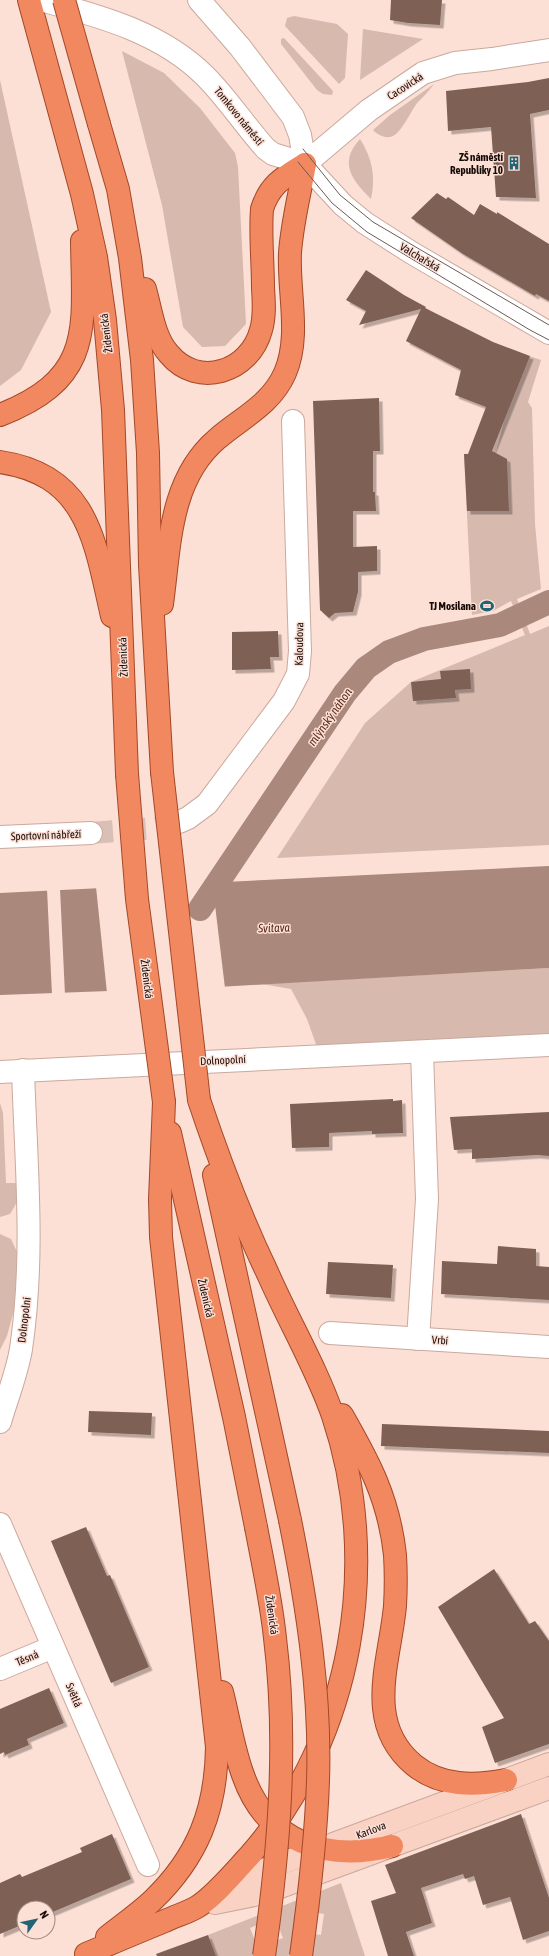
<svg xmlns="http://www.w3.org/2000/svg" width="549" height="1956" viewBox="0 0 549 1956" font-family="'Asap Condensed',sans-serif">
  <style>
    .green { fill: #d7b9ae; fill-rule: evenodd }
    .water { fill: #aa887c }
    .pier { fill: #fcdfd5 }
    .lines { fill: none; stroke-linecap: round; stroke-linejoin: round }
    .canal { stroke: #aa887c; stroke-width: 24 }
    .building { fill: #7f6055; filter: url(#shadow) }
    .minor-tunnel { stroke: #dabfb6; stroke-width: 22; stroke-dasharray: 22 11; stroke-linecap: butt }
    .minor-casing { stroke: #cba99d; stroke-width: 24 }
    .secondary-casing { stroke: #cba99d; stroke-width: 24 }
    .trunk-casing { stroke: #a24828; stroke-width: 24 }
    .minor { stroke: #fff; stroke-width: 22 }
    .secondary { stroke: #fad2c4; stroke-width: 22 }
    .trunk { stroke: #f28860; stroke-width: 22 }
    .tram { stroke: #6d5a55; stroke-width: 1 }
    .trunk-bridge-casing { stroke: #a24828; stroke-width: 24; stroke-linecap: butt }
    .trunk-bridge { stroke: #f28860; stroke-width: 22 }
    .labels { text-anchor: middle; stroke-width: 3; stroke-linejoin: round; paint-order: stroke }
    .street-label { font-size: 11px; fill: #160a07; stroke: #fcdfd5 }
    .poi-label { font-size: 11px; font-weight: bold; fill: #160a07; stroke: #fcdfd5; text-anchor: end }
    .water-label { font-size: 12px; font-style: italic; fill: #592918; stroke: #fcdfd5 }
  </style>
  <defs>
    <filter id="shadow"><feDropShadow dx="3.5" dy="3.5" stdDeviation="0" flood-color="#0004"/></filter>
  </defs>
  <rect width="100%" height="100%" fill="#fcdfd5"/>
  <g class="green">
    <polygon points="294,16 337,24 348,34 345,78 339,84 285,26 287,18"/>
    <polygon points="363,29 423,39 360,80"/>
    <polygon points="284,38 333,91 332,95 323,94 317,90 281,44 281,39"/>
    <polygon points="122,51 164,73 200,108 235,153 238,167 246,324 225,346 202,347 183,327 162,205"/>
    <polygon points="0,80 51,312 21,370 0,386"/>
    <path d="M 434,84 C 429,91 423,97 417,103 C 411,111 400,136 390,137 C 383,138 377,134 373,130 L 390,115 Z"/>
    <path d="M 360,139 C 372,158 376,176 371,199 C 352,180 338,163 360,139 Z"/>
    <polygon points="529,356 541,360 528,402 532,408 535,524 541,589 517,599 530,634 549,626 549,845 277,858 365,723 411,682 525,635 511,601 493,611 472,615 464,454 496,452 504,421"/>
    <polygon points="549,968 549,1036 317,1047 307,1019 291,989 262,984"/>
    <polygon points="0,1103 3,1113 6,1183 19,1183 20,1197 10,1214 0,1217"/>
    <polygon points="0,1234 11,1239 17,1252 15,1306 7,1336 0,1350"/>
    <path d="M 341,1883 L 365,1956 L 216,1956 L 208,1935 ZM 297,1910 L 324,1914 L 321,1935 L 294,1931 ZM 275,1918 L 283,1938 L 258,1948 L 250,1928 Z"/>
  </g>
  <polygon class="water" points="549,866 549,968 218,987 0,995 0,893"/>
  <g class="pier">
    <polygon points="212,880 225,988 107,993 96,887"/>
    <polygon points="60,888 65,995 52,995 47,889"/>
  </g>
  <g class="lines">
    <polyline class="canal" points="200,909 345,693 366,668 389,652 424,639 500,625 549,602"/>
  </g>
  <g class="building">
    <polygon points="391,0 442,0 440,25 408,23 390,20"/>
    <polygon points="549,78 549,110 530,114 536,198 496,197 491,127 448,131 446,91 528,82"/>
    <polygon points="437,193 446,199 448,197 474,215 480,204 497,214 497,212 549,244 549,301 536,294 535,296 463,254 411,218"/>
    <polygon points="366,270 404,295 426,307 425,308 493,342 530,356 492,451 507,459 509,511 467,511 464,454 468,454 486,407 455,395 461,370 406,341 421,309 359,325 366,311 346,300"/>
    <polygon points="379,398 380,451 373,451 373,492 375,492 376,511 353,511 353,547 377,546 377,571 358,572 358,592 353,612 335,613 329,618 320,610 313,401"/>
    <polygon points="278,631 279,657 270,657 271,669 232,670 232,632"/>
    <polygon points="470,669 471,689 455,690 456,698 413,701 411,682 441,679 440,671"/>
    <polygon points="393,1099 393,1101 402,1100 403,1133 372,1134 372,1131 329,1133 329,1147 292,1148 290,1104"/>
    <polygon points="549,1112 549,1156 537,1155 472,1159 472,1149 454,1150 450,1117"/>
    <polygon points="498,1246 536,1249 536,1266 549,1267 549,1300 441,1294 442,1261 497,1264"/>
    <polygon points="328,1262 393,1265 391,1298 326,1294"/>
    <polygon points="89,1411 152,1413 151,1435 88,1432"/>
    <polygon points="382,1424 549,1431 549,1453 381,1446"/>
    <polygon points="86,1527 107,1576 110,1575 149,1667 111,1683 51,1541"/>
    <polygon points="494,1569 529,1624 535,1621 549,1641 549,1744 495,1763 482,1727 504,1718 438,1607"/>
    <polygon points="49,1688 64,1723 27,1739 29,1745 5,1755 4,1752 0,1754 0,1709"/>
    <polygon points="521,1814 549,1898 549,1931 523,1940 510,1897 483,1905 474,1876 465,1879 463,1874 421,1888 432,1923 406,1932 414,1956 388,1956 371,1901 396,1893 385,1865"/>
    <polygon points="112,1834 131,1879 48,1914 48,1908 24,1908 24,1924 0,1934 0,1883 20,1874 22,1877 82,1852 80,1848"/>
    <polygon points="208,1935 216,1956 157,1956 156,1954"/>
  </g>
  <g class="lines">
    <polyline class="minor-tunnel" points="91,833 155,828 179,822"/>
    <g class="minor-casing">
      <g id="minor">
        <path d="M 41,0 C 99,16 161,32 205,76 C 228,99 245,126 266,149 L 273,154 L 305,164"/>
        <polyline points="199,0 240,47 293,117 300,135 305,164"/>
        <polyline points="305,164 343,205 365,223 412,253 549,333"/>
        <polyline points="305,164 369,110 423,73 455,63 492,59 549,50"/>
        <polyline points="179,822 188,818 207,804 284,701 298,674 300,651 293,421"/>
        <polyline points="0,837 91,833"/>
        <polyline points="0,1072 549,1045"/>
        <polyline points="330,1333 549,1347"/>
        <polyline points="418,1339 427,1199 422,1052"/>
        <path d="M 0,1422 C 7,1398 17,1373 21,1349 C 35,1254 26,1166 23,1070"/>
        <polyline points="0,1524 148,1865"/>
        <polyline points="0,1669 53,1647"/>
      </g>
    </g>
    <g class="secondary-casing">
      <g id="secondary">
        <polyline points="216,1896 255,1873 549,1764"/>
        <polyline points="215,1903 264,1893 549,1788"/>
      </g>
    </g>
    <g class="trunk-casing">
      <g id="trunk">
        <polyline points="29,0 82,194 96,257 105,320 113,410 127,774"/>
        <polyline points="99,124 118,189 130,258 142,360 148,453 150,565 162,772"/>
        <path d="M 145,289 C 151,310 154,338 169,354 C 198,389 250,372 261,330 C 265,317 264,302 263,288 C 263,262 260,235 262,209 C 270,184 284,177 305,164"/>
        <path d="M 0,415 C 95,378 83,328 82,241"/>
        <path d="M 0,462 C 89,475 95,543 112,616"/>
        <path d="M 162,604 C 170,546 169,480 217,439 C 241,418 271,405 285,373 C 301,336 288,292 290,253 C 292,223 300,193 305,164"/>
        <polyline points="170,1133 234,1417 256,1527"/>
        <polyline points="214,1175 290,1520"/>
        <path d="M 342,1415 C 369,1462 389,1499 395,1555 C 396,1572 396,1589 395,1606 C 390,1661 363,1723 414,1765 C 441,1787 475,1786 506,1780"/>
        <path d="M 222,1692 C 229,1719 233,1748 243,1775 C 267,1843 326,1862 392,1846"/>
        <path d="M 107,1937 C 122,1925 138,1914 152,1901 C 198,1857 216,1810 217,1747 L 161,1237 L 160,1199 L 164,1102"/>
        <path d="M 86,1954 C 112,1943 138,1932 165,1921 C 175,1916 187,1913 197,1907 C 215,1896 237,1869 251,1854 C 353,1737 382,1562 333,1416 C 316,1367 289,1322 268,1274 C 241,1218 219,1160 199,1100"/>
      </g>
    </g>
    <use href="#minor" class="minor"/>
    <use href="#secondary" class="secondary"/>
    <use href="#trunk" class="trunk"/>
    <g class="tram">
      <polyline points="303,149 340,195 373,222 549,325"/>
      <polyline points="298,162 332,203 367,232 530,330 549,340"/>
    </g>
    <g class="trunk-bridge-casing">
      <g id="trunk-bridge">
        <polyline points="64,0 99,124"/>
        <polyline points="162,772 199,1100"/>
        <polyline points="127,774 137,899 164,1102"/>
        <path d="M 290,1520 C 307,1605 321,1693 318,1781 C 316,1840 309,1898 301,1956"/>
        <path d="M 256,1527 C 263,1564 271,1600 275,1638 C 288,1743 279,1851 264,1956"/>
      </g>
    </g>
    <use href="#trunk-bridge" class="trunk-bridge"/>
  </g>
  <defs>
    <g id="building-bare" transform="scale(1.08)"><path d="M-4-6H4V6H1V3H-1V6H-4ZM-2.5-4.3h1.7v1.8h-1.7ZM.8-4.3h1.7v1.8H.8ZM-2.5-1h1.7V.8h-1.7ZM.8-1h1.7V.8H.8Z" fill="#216476" stroke="#fcdfd5" stroke-width="2.5" paint-order="stroke"/></g>
    <g id="stadium-bare" transform="scale(1.08)"><path d="M0-5a6.5 5 0 1 0 0 10a6.5 5 0 1 0 0-10ZM-3.5-1.8h7v3.6h-7Z" fill="#216476" stroke="#fcdfd5" stroke-width="2.5" paint-order="stroke"/></g>
  </defs>
  <g fill-rule="evenodd">
    <use href="#building-bare" x="514" y="163"/>
    <use href="#stadium-bare" x="487" y="606"/>
  </g>
  <g class="labels">
    <g class="street-label">
      <text transform="translate(405 86) rotate(-33)" y="4">Cacovická</text>
      <text transform="translate(239 116) rotate(51)" y="4">Tomkovo náměstí</text>
      <text transform="translate(420 257) rotate(31)" y="4">Valchařská</text>
      <text transform="translate(106 333) rotate(-97)" y="4">Židenická</text>
      <text transform="translate(299 644) rotate(-89)" y="4">Kaloudova</text>
      <text transform="translate(123 657) rotate(-92)" y="4">Židenická</text>
      <text transform="translate(46 835) rotate(-2)" y="4">Sportovní nábřeží</text>
      <text transform="translate(147 979) rotate(83)" y="4">Židenická</text>
      <text transform="translate(223 1060) rotate(-3)" y="4">Dolnopolní</text>
      <text transform="translate(206 1298) rotate(77)" y="4">Židenická</text>
      <text transform="translate(24 1320) rotate(-83)" y="4">Dolnopolní</text>
      <text transform="translate(440 1340) rotate(4)" y="4">Vrbí</text>
      <text transform="translate(272 1615) rotate(82)" y="4">Židenická</text>
      <text transform="translate(27 1658) rotate(-23)" y="4">Těsná</text>
      <text transform="translate(74 1695) rotate(67)" y="4">Světlá</text>
      <text transform="translate(371 1830) rotate(-21)" y="4">Karlova</text>
    </g>
    <g class="poi-label">
      <text x="503" y="161">ZŠ náměstí<tspan x="503" dy="13">Republiky 10</tspan></text>
      <text x="476" y="610">TJ Mosilana</text>
    </g>
    <g class="water-label">
      <text transform="translate(330 717) rotate(-55)" y="4">mlýnský náhon</text>
      <text transform="translate(274 928) rotate(-2)" y="4">Svitava</text>
    </g>
  </g>
  <g transform="translate(36 1920) rotate(57)"><circle r="19" fill="#fcdfd5" stroke="#a08a83"/>
  <path d="M0-3L7 15L0 10L-7 15Z" fill="#216476"/>
  <text y="-6" font-size="11" font-weight="bold" text-anchor="middle" fill="#160a07">N</text>
  </g>
</svg>
